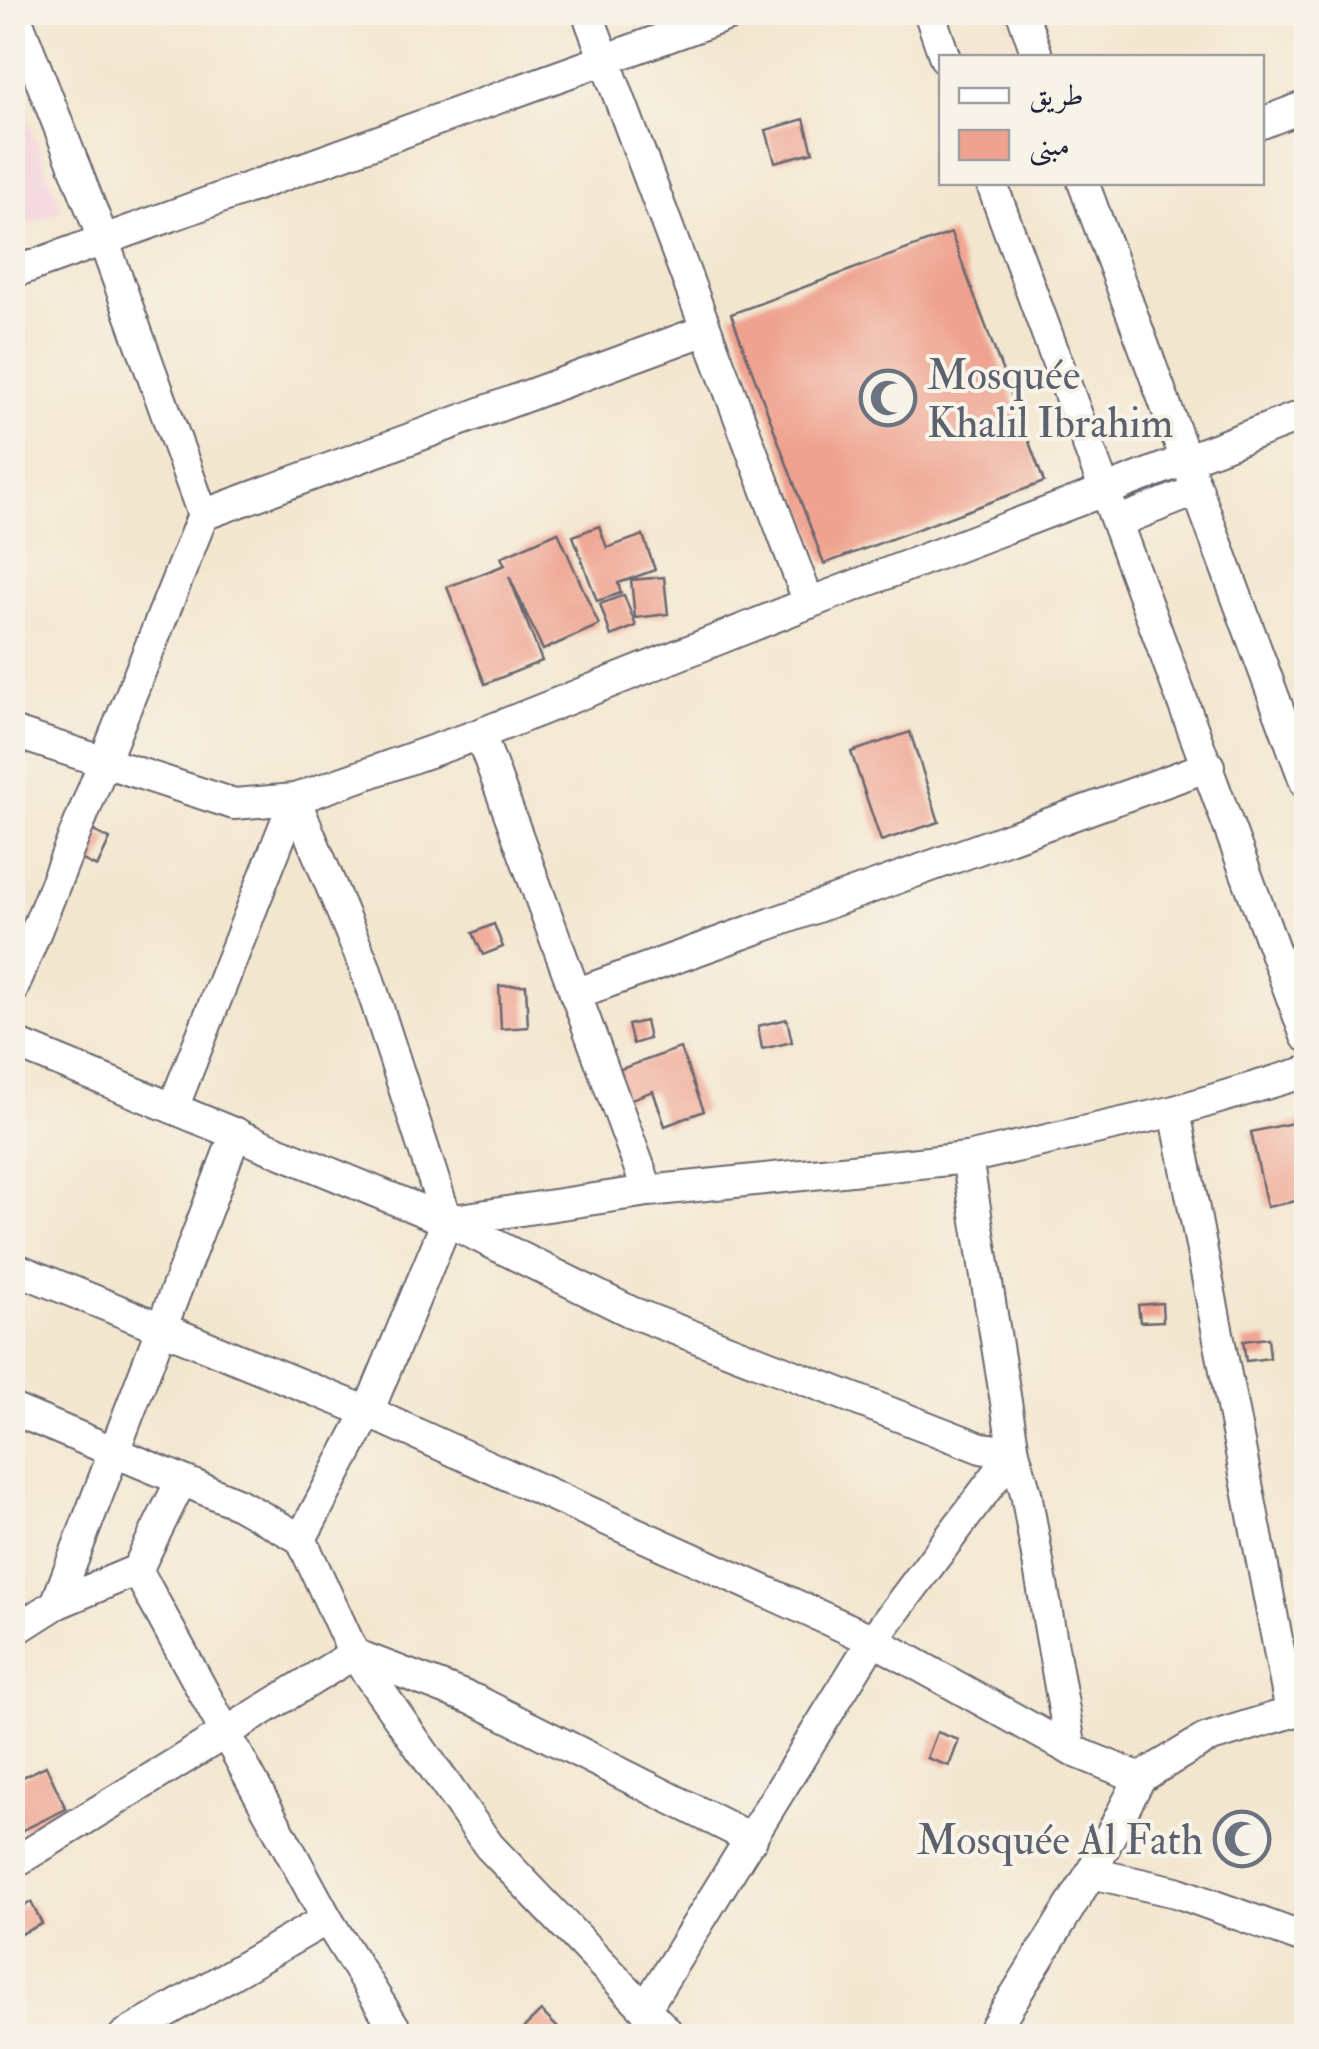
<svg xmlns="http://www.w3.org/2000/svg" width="1319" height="2049" viewBox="0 0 1319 2049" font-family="'IM FELL Double Pica',Amiri,serif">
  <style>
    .built { fill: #f4cfdc }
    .building { fill: #efa28f }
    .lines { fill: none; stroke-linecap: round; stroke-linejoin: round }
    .minor-casing { stroke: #6b676f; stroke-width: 34 }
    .minor { stroke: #fff; stroke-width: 30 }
    .labels { text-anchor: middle; stroke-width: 8; stroke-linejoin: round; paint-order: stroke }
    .worship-label { font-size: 42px; fill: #5b616d; stroke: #f7f3e8; text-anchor: start }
  </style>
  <rect width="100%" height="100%" fill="#f7f3e8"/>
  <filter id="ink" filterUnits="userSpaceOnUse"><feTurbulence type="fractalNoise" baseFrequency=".01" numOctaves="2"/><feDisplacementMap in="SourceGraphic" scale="20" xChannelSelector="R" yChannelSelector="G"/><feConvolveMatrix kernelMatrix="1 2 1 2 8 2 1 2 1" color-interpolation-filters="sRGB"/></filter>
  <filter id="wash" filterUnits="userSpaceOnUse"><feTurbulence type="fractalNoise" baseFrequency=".0048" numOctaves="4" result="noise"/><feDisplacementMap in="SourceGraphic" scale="40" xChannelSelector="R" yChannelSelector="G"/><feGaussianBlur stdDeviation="2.25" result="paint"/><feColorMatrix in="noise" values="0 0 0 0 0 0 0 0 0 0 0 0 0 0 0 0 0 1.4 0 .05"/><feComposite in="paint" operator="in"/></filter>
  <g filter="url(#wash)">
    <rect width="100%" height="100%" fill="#f3e6cf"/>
    <polygon class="built" points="13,80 62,211 13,230 12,230"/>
    <g id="blocks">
      <g class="building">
        <polygon points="804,119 813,152 775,162 766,130"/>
        <polygon points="951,233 1044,482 824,564 731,314"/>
        <polygon points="599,526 607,548 643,535 655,570 618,583 621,593 597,601 573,536"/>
        <polygon points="558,532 599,625 543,650 509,576 542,661 485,684 447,587 505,565 501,557"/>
        <polygon points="664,577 668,614 635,618 631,580"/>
        <polygon points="624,595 636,626 611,636 600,604"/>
        <polygon points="910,732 939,822 881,841 851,752"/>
        <polygon points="85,827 110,839 97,867 72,855"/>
        <polygon points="494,924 503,947 483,955 473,933"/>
        <polygon points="526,985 528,1027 501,1029 499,986"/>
        <polygon points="787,1019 792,1042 762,1049 758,1026"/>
        <polygon points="645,1021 649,1039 633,1044 628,1025"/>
        <polygon points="680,1048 704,1111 665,1126 653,1091 612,1106 601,1076"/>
        <polygon points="1306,1120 1306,1199 1267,1207 1251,1132"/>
        <polygon points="1162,1303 1163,1321 1140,1322 1138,1305"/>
        <polygon points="1268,1338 1270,1358 1246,1361 1243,1341"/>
        <polygon points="937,1732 959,1740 949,1766 927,1758"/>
        <polygon points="46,1766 66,1809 23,1830 12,1809 12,1782"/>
        <polygon points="31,1902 42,1924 12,1938 12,1911"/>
        <polygon points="541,2011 561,2031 555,2036 515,2036"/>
      </g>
    </g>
  </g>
  <g filter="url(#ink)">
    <use href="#blocks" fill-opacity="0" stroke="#6b676f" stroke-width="2.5"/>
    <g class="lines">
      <g class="minor-casing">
        <g id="minor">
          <polyline points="14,12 103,239 203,515"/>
          <polyline points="587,12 809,603"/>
          <polyline points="929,12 945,58"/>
          <polyline points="1022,12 1038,58"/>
          <polyline points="1262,123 1306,106"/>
          <polyline points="991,182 1306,1036"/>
          <polyline points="1083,182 1306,784"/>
          <polyline points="12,273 737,12"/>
          <polyline points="1117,522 1198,490"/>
          <polyline points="12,732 234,804 295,799 480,734 809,603 1306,414"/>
          <polyline points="480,734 648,1191"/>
          <polyline points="295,799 364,965 447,1221 368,1412 301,1539"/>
          <polyline points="12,991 203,515 706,330"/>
          <polyline points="575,994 1209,766"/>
          <polyline points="12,1042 447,1221 631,1312 981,1448 1014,1452 873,1640 645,2009"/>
          <polyline points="173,1108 295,799"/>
          <polyline points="1175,1111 1291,1712"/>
          <polyline points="967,1158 1014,1452 1026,1493 1071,1750"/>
          <polyline points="447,1221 648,1191 967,1158 1175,1111 1306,1072"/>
          <polyline points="12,1267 368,1412 873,1640 1071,1750 1140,1778 1205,1739 1306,1708"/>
          <polyline points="12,1409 239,1504 301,1539 354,1654 489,1846 671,2036"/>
          <polyline points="137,1570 327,1919 400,2036"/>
          <polyline points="56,1604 236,1133"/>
          <polyline points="12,1632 56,1604 137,1570 181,1481"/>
          <polyline points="12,1864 354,1654 477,1701 752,1839"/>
          <polyline points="1091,1873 1176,1892 1306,1939"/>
          <polyline points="124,2036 327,1919"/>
          <polyline points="990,2036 1091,1873 1140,1778"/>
        </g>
      </g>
      <use href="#minor" class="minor"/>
    </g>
  </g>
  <defs>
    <g id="mosque-ring" transform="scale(2.875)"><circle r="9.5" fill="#f7f3e8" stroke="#6b7280" stroke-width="1.5"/><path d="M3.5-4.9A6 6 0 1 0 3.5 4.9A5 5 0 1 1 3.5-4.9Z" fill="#6b7280"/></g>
  </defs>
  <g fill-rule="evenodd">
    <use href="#mosque-ring" x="888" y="398"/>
    <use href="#mosque-ring" x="1242" y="1839"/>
  </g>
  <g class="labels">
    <g class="worship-label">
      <text x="927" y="389">Mosquée<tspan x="927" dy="48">Khalil Ibrahim</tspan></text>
      <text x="1203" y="1854" text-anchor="end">Mosquée Al Fath</text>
    </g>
  </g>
  <rect width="1319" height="2049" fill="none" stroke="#f7f3e8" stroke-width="50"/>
  <rect x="939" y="55" width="325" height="130" fill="#f7f3e8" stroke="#a29fa3" stroke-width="2.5"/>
  <rect x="959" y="88" width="50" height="15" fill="#ffffff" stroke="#a29fa3" stroke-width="2.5"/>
  <text x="1029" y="105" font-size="30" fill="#22223b">طريق</text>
  <rect x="959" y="130" width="50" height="30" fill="#efa28f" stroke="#a29fa3" stroke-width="2.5"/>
  <text x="1029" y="155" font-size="30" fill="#22223b">مبنى</text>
</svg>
